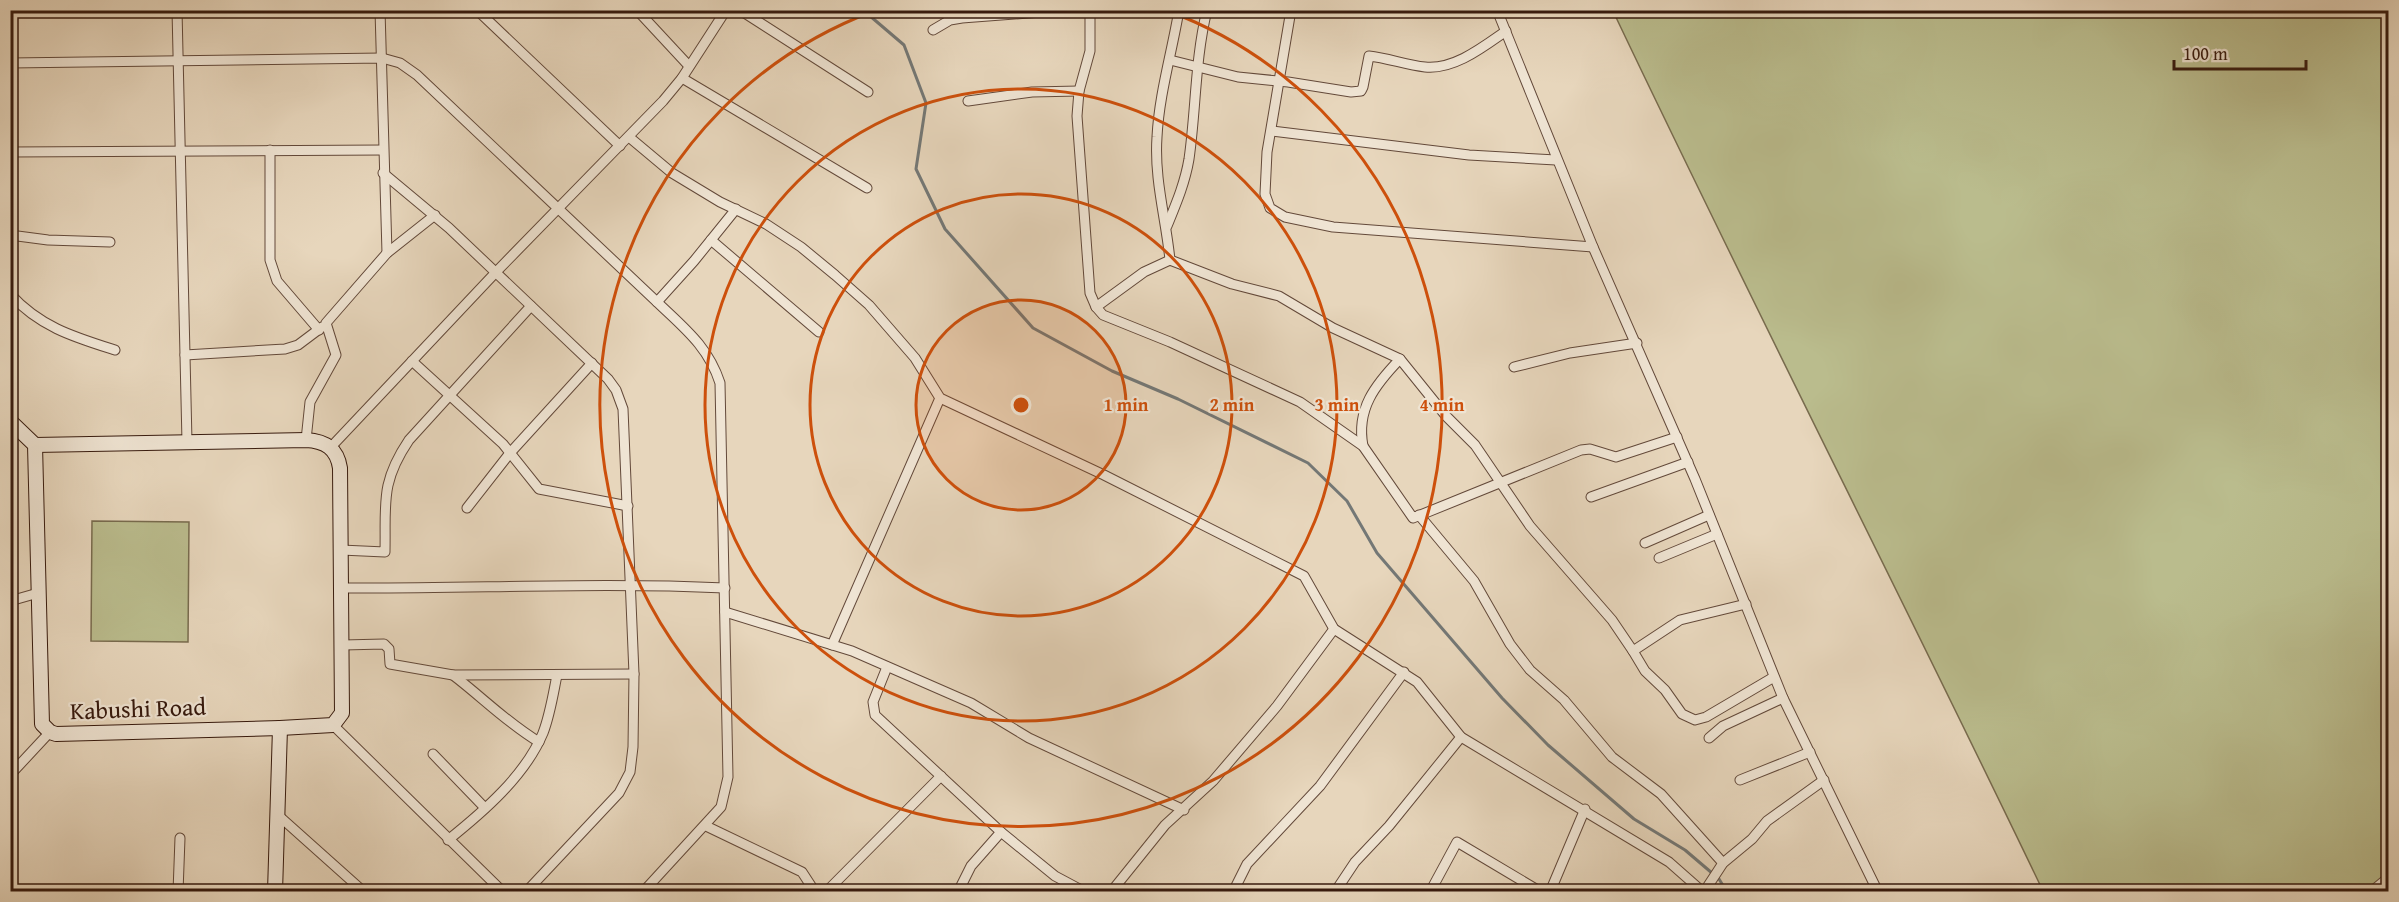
<svg xmlns="http://www.w3.org/2000/svg" width="2399" height="902" viewBox="0 0 2399 902" font-family="'Gentium Book Plus',serif">
  <style>
    .green { fill: #babc8d; stroke: #786b4e; stroke-width: 1.5 }
    .lines { fill: none; stroke-linecap: round; stroke-linejoin: round }
    .stream { stroke: #747876; stroke-width: 3 }
    .street-casing { stroke: #63493a; stroke-width: 11 }
    .secondary-casing { stroke: #371a0e; stroke-width: 16 }
    .street { stroke: #efe4d3; stroke-width: 9 }
    .secondary { stroke: #efe4d3; stroke-width: 14 }
    .ring { fill: none; stroke: #cd500c; stroke-width: 3 }
    .labels { text-anchor: middle; stroke-width: 4.5; stroke-linejoin: round; paint-order: stroke }
    .street-label { font-size: 24px; fill: #371a0e; stroke: #efe4d3 }
    .centre { fill: #cd500c; stroke: #efe4d3; stroke-width: 3 }
    .ring-label { font-size: 18px; text-anchor: middle; font-weight: bold; fill: #cd500c; stroke: #efe4d3; stroke-width: 4.5; stroke-linejoin: round; paint-order: stroke }
  </style>
  <rect width="100%" height="100%" fill="#e7d6bc"/>
  <filter id="stains"><feTurbulence type="fractalNoise" baseFrequency=".00333" numOctaves="4"/><feColorMatrix values="0 0 0 0 .2 0 0 0 0 .09 0 0 0 0 .02 0 0 0 .5 -.17"/></filter>
  <radialGradient id="worn" r=".72"><stop offset=".6" stop-color="#630" stop-opacity="0"/><stop offset="1" stop-color="#630" stop-opacity=".3"/></radialGradient>
  <g class="green">
    <path d="M 1613,11 L 2388,11 L 2388,891 L 2043,891 C 1902,597 1753,306 1613,11 Z"/>
    <polygon points="92,521 189,522 188,642 91,641"/>
  </g>
  <g class="lines">
    <polyline class="stream" points="863,10 904,45 926,103 916,169 945,229 1033,328 1112,371 1178,399 1308,463 1347,501 1377,553 1502,698 1548,745 1634,819 1685,850 1719,879 1727,892"/>
    <g class="street-casing">
      <g id="street">
        <polyline points="177,10 187,442"/>
        <polyline points="380,10 387,253"/>
        <polyline points="477,10 620,146"/>
        <polyline points="637,10 689,66"/>
        <polyline points="740,10 868,92"/>
        <polyline points="1090,10 1090,51 1079,91 1077,116 1090,293 1096,307 1103,315 1170,342 1300,402 1363,446 1413,518 1581,450 1590,449 1616,457 1677,437"/>
        <polyline points="1291,10 1267,152 1265,194 1270,208 1285,217 1333,227 1593,247"/>
        <polyline points="1497,10 1593,247 1695,479 1783,698 1878,892"/>
        <polyline points="933,30 950,20 962,18 1067,10"/>
        <path d="M 1170,60 L 1238,77 L 1288,82 L 1351,92 L 1361,91 L 1363,87 L 1369,56 C 1388,58 1406,65 1425,67 C 1454,70 1483,47 1506,31"/>
        <path d="M 10,63 L 382,58 L 400,63 L 417,75 L 657,302 C 684,328 708,346 720,383 L 728,777 L 721,807 L 643,892"/>
        <polyline points="682,78 867,188"/>
        <polyline points="968,101 1032,92 1079,91"/>
        <polyline points="1272,131 1469,155 1556,160"/>
        <polyline points="629,137 672,173 720,202 766,224 801,247 835,275 869,305 915,358 940,398 1104,475 1304,576 1334,629 1417,682 1461,737 1669,862 1703,892"/>
        <polyline points="270,150 270,260 277,281 319,330"/>
        <polyline points="10,152 383,150"/>
        <polyline points="383,173 449,228 608,379 616,390 623,409 634,674 633,747 630,772 619,793 526,892"/>
        <path d="M 1167,226 C 1176,204 1185,183 1189,159 C 1196,110 1195,59 1207,10"/>
        <polyline points="10,235 48,240 110,242"/>
        <polyline points="711,240 819,332"/>
        <path d="M 1170,260 C 1166,219 1154,179 1157,137 C 1159,95 1172,52 1179,10"/>
        <path d="M 10,294 C 40,327 74,337 115,350"/>
        <polyline points="657,302 694,261 736,209"/>
        <polyline points="1096,307 1144,272 1170,260 1232,284 1279,296 1333,328 1400,359 1446,416 1475,445 1530,526 1612,620 1633,651"/>
        <polyline points="185,355 285,349 298,345 322,327"/>
        <polyline points="412,361 503,444 539,489 628,506"/>
        <polyline points="1514,367 1570,353 1637,343"/>
        <polyline points="306,440 310,402 336,355 326,323 387,253 435,215"/>
        <path d="M 1363,446 C 1356,409 1375,385 1400,359"/>
        <polyline points="331,447 497,271 663,101 682,78 726,10"/>
        <polyline points="1591,497 1688,462"/>
        <polyline points="467,508 510,453 592,363"/>
        <polyline points="1419,515 1474,581 1510,644 1530,670 1564,700 1612,757 1661,794 1723,863"/>
        <polyline points="1645,543 1709,515"/>
        <path d="M 341,550 L 385,552 C 386,503 380,483 409,440 L 531,306"/>
        <polyline points="1659,558 1717,534"/>
        <path d="M 342,588 C 470,589 597,582 725,588"/>
        <polyline points="10,601 38,593"/>
        <polyline points="1746,604 1680,620 1633,651 1645,671 1665,690 1682,714 1695,720 1706,717 1774,677"/>
        <polyline points="725,612 852,651 971,703 1029,738 1184,810"/>
        <polyline points="343,645 384,644 389,649 390,664 453,675 634,674"/>
        <polyline points="832,645 940,398"/>
        <polyline points="887,667 873,702 875,715 1001,832 1055,876 1085,892"/>
        <path d="M 453,675 C 482,697 507,723 539,742"/>
        <polyline points="333,725 503,892"/>
        <polyline points="1709,738 1723,726 1783,698"/>
        <polyline points="433,754 485,808"/>
        <polyline points="10,775 50,732"/>
        <polyline points="1740,780 1810,752"/>
        <polyline points="279,816 364,892"/>
        <polyline points="706,826 802,872 815,892"/>
        <path d="M 448,840 C 483,812 525,776 543,733 C 550,715 553,695 557,675"/>
        <polyline points="178,892 180,838"/>
        <polyline points="826,892 941,776"/>
        <polyline points="958,892 971,866 1001,832"/>
        <polyline points="1111,892 1165,825 1213,781 1277,706 1334,629"/>
        <polyline points="1233,892 1247,864 1320,786 1404,672"/>
        <polyline points="1335,892 1355,862 1389,826 1461,737"/>
        <polyline points="1430,892 1457,842 1541,892"/>
        <polyline points="1550,892 1585,809"/>
        <polyline points="1704,892 1723,863 1752,839 1767,821 1824,780"/>
        <polyline points="2371,892 2388,878"/>
      </g>
    </g>
    <g class="secondary-casing">
      <g id="secondary">
        <polyline points="10,421 35,445 42,724 50,732 56,734 280,728 275,892"/>
        <path d="M 35,445 L 306,440 C 325,441 337,448 340,468 L 342,713 L 333,725 L 280,728"/>
      </g>
    </g>
    <use href="#street" class="street"/>
    <use href="#secondary" class="secondary"/>
  </g>
  <circle cx="1021" cy="405" r="105" fill="#cd500c" fill-opacity=".12"/>
  <g class="ring">
    <circle cx="1021" cy="405" r="105"/>
    <circle cx="1021" cy="405" r="211"/>
    <circle cx="1021" cy="405" r="316"/>
    <path d="M1168 11A421 421 0 1 1 874 11"/>
  </g>
  <g class="labels">
    <g class="street-label">
      <text transform="translate(138 709) rotate(-2)" y="8">Kabushi Road</text>
    </g>
  </g>
  <circle cx="1021" cy="405" r="9" class="centre"/>
  <g class="ring-label">
    <text x="1126" y="411">1 min</text>
    <text x="1232" y="411">2 min</text>
    <text x="1337" y="411">3 min</text>
    <text x="1442" y="411">4 min</text>
  </g>
  <rect width="2399" height="902" fill="none" stroke="#e7d6bc" stroke-width="36"/>
  <rect x="12" y="12" width="2375" height="878" fill="none" stroke="#371a0e" stroke-width="3"/>
  <rect x="18" y="18" width="2363" height="866" fill="none" stroke="#371a0e" stroke-width="1.5"/>
  <path d="M2174 60v9h132v-9" fill="none" stroke="#371a0e" stroke-width="3"/>
  <text x="2183" y="60" font-size="18" fill="#371a0e" stroke="#efe4d3" stroke-width="4.5" paint-order="stroke">100 m</text>
  <rect width="100%" height="100%" filter="url(#stains)"/>
  <rect width="100%" height="100%" fill="url(#worn)"/>
</svg>
